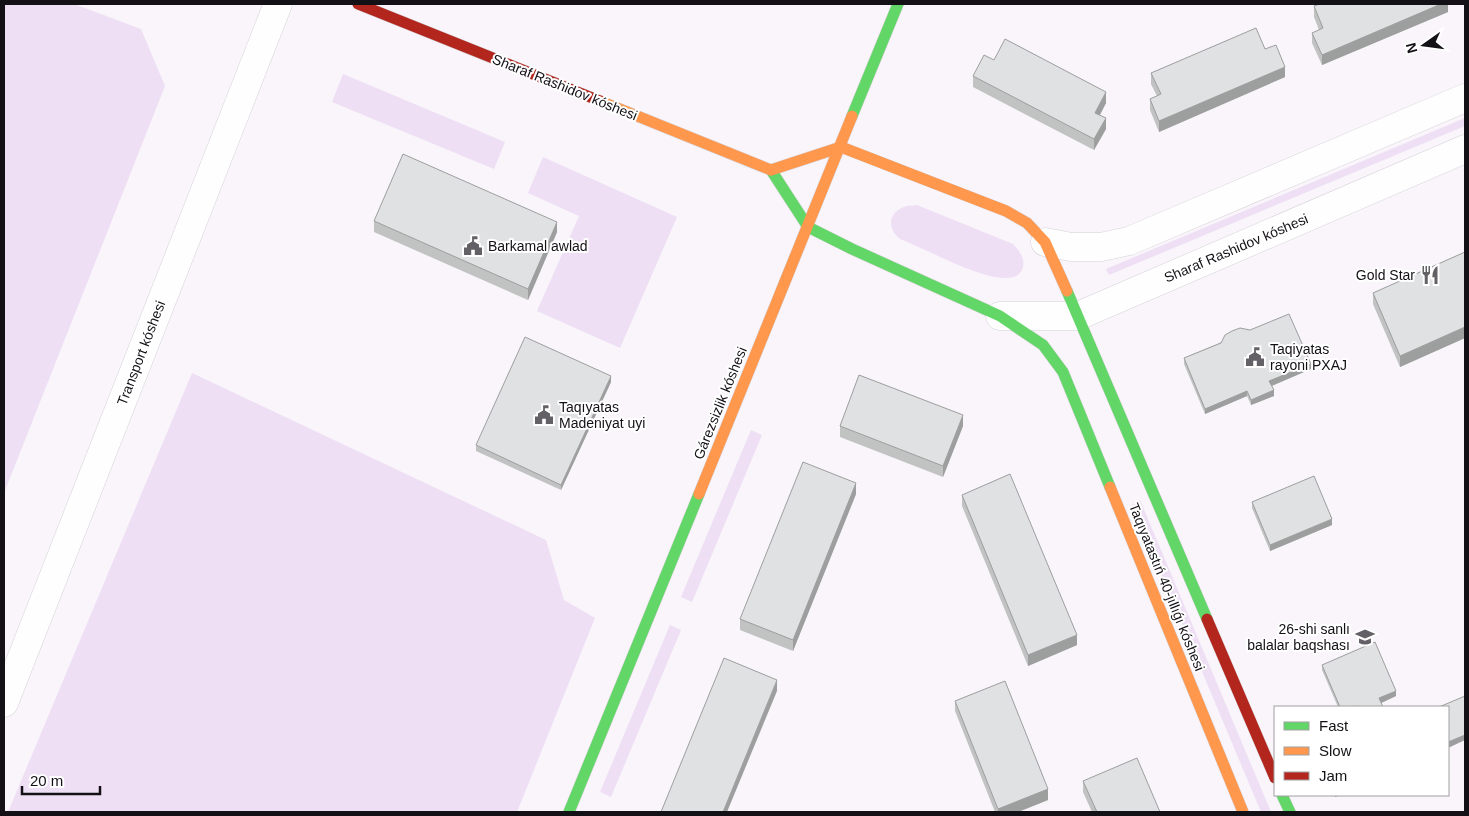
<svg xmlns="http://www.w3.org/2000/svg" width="1469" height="816" viewBox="0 0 1469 816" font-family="Helvetica,sans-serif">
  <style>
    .green { fill: #eedff4 }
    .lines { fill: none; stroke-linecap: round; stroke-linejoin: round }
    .street-casing { stroke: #d6d3d8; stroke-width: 29 }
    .fast-casing { stroke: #d6d3d8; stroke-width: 12 }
    .slow-casing { stroke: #d6d3d8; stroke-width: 12 }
    .jam-casing { stroke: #d6d3d8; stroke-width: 12 }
    .street { stroke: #fefefe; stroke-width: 28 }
    .fast { stroke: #63d668; stroke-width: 11 }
    .slow { stroke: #ff974d; stroke-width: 11 }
    .jam { stroke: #b3261e; stroke-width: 11 }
    .wall { fill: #c1c2c2 }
    .shaded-wall { fill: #9d9e9e }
    .building { fill: #e0e1e2; stroke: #9d9e9e }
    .labels { text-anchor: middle; stroke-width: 4; stroke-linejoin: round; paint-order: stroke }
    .street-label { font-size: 14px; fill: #141116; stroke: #fff }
    .poi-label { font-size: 14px; fill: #141116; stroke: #fff; text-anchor: start }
  </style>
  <rect width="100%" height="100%" fill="#f9f5fb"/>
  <g class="green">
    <polygon points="4,4 74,4 141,29 165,86 4,493"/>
    <polygon points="343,74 505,142 494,169 332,102"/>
    <polygon points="1465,118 1465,126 1109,275 1106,269"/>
    <polygon points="543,157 677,217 620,348 537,311 579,216 528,193"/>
    <path d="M 917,205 L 1013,244 C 1019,250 1025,258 1023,267 C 1016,297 942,257 925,250 C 917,246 909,243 900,239 C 887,229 888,213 904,207 C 908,205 913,206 917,205 Z"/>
    <polygon points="192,373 546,540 564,600 595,618 517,812 8,812"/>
    <polygon points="751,430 762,435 692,602 681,597"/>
    <polygon points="1140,500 1271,812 1261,812 1132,505"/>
    <polygon points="670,625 681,630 611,797 600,792"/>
  </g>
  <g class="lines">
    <g class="street-casing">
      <g id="street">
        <polyline points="1045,242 1071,247 1101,247 1129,241 1465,98"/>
        <polyline points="1000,316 1078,316 1465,149"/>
        <polyline points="4,703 278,4"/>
      </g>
    </g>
    <g class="fast-casing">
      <g id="fast">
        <polyline points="852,116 898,4"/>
        <polyline points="771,170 808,227 852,249 1000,316 1043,345 1063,372 1110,487"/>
        <polyline points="1067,291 1207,619"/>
        <polyline points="1282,795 1290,812"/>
        <polyline points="569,812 699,494"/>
      </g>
    </g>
    <g class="slow-casing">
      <g id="slow">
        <polyline points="600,101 771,170"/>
        <polyline points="771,170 841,147 1006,211 1027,223 1045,242 1067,291"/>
        <polyline points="1110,487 1243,812"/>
        <polyline points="699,494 852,116"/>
      </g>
    </g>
    <g class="jam-casing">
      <g id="jam">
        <polyline points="358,4 600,101"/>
        <polyline points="1207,619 1275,778"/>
      </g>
    </g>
    <use href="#street" class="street"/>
    <use href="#fast" class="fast"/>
    <use href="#slow" class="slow"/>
    <use href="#jam" class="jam"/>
  </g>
  <g class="wall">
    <polygon points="1448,4 1448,12 1322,65 1312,43 1312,33 1319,30 1314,17 1314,6"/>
    <polygon points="1265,49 1285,77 1159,132 1150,110 1150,99 1157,96 1151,84 1151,73"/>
    <polygon points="994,60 1106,103 1100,115 1106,129 1094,150 973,87 973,76"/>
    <polygon points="374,221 557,232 528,300 374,232"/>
    <polygon points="1465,252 1465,338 1400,367 1373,304 1373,293"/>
    <polygon points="1250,330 1311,369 1272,386 1274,396 1251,405 1247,396 1205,414 1184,364 1184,358"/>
    <polygon points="611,382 561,490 476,451 476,445"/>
    <polygon points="840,426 963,426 943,477 840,437"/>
    <polygon points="856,494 793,651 740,630 740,619"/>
    <polygon points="962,495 1077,645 1028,666 962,506"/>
    <polygon points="1252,502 1332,525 1270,551 1252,508"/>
    <polygon points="1322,665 1396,696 1381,703 1383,707 1338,707 1322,670"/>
    <polygon points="955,701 1048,800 1018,812 995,812 955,711"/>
    <polygon points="1083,781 1160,812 1092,812 1083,792"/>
  </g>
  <g class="shaded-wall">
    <polygon points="1441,4 1448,4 1448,12 1322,65 1322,55"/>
    <polygon points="1285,67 1285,77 1159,132 1159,121"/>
    <polygon points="1106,92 1106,103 1095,124 1095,113"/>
    <polygon points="1106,118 1106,129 1094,150 1094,139"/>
    <polygon points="557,222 557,232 528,300 528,289"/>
    <polygon points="1465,327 1465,338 1400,367 1400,356"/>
    <polygon points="1311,364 1311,369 1269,387 1269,381"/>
    <polygon points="611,376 611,382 561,490 561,485"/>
    <polygon points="1274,390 1274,396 1251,405 1251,400"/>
    <polygon points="1247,391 1247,396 1205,414 1205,409"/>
    <polygon points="963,415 963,426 943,477 943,466"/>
    <polygon points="856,483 856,494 793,651 793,640"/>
    <polygon points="1332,519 1332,525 1270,551 1270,545"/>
    <polygon points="1077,635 1077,645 1028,666 1028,655"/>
    <polygon points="777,680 777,691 727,812 723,812"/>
    <polygon points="1396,691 1396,696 1379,704 1379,698"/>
    <polygon points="1465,735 1465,740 1448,748 1448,742"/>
    <polygon points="1048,789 1048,800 1018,812 998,812 998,809"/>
    <polygon points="1335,795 1341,795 1335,797"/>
  </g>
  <g class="building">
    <polygon points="1320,4 1441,4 1322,55 1312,33 1323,28 1314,6"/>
    <polygon points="1256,28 1265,49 1276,45 1285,67 1159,121 1150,99 1161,94 1151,73"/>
    <polygon points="1005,39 1106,92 1095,113 1106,118 1094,139 973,76 984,55 994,60"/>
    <polygon points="403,154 557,222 528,289 374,221"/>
    <polygon points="1465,252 1465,327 1400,356 1373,293"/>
    <polygon points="1289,314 1311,364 1269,381 1274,390 1251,400 1247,391 1205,409 1184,358 1221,343 1225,335 1232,331 1240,328 1250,330"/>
    <polygon points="525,337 611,376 561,485 476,445"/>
    <polygon points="859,375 963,415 943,466 840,426"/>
    <polygon points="803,462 856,483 793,640 740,619"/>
    <polygon points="1010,474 1077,635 1028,655 962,495"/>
    <polygon points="1314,476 1332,519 1270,545 1252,502"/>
    <polygon points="1375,642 1396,691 1379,698 1383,707 1356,707 1355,706 1352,707 1340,707 1322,665"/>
    <polygon points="724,658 777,680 723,812 661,812"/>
    <polygon points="1005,681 1048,789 998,809 955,701"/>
    <polygon points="1465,696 1465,735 1448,742 1448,707 1439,707"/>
    <polygon points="1137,758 1160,812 1097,812 1083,781"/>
  </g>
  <defs>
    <g id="civic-bare" transform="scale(1.5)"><path d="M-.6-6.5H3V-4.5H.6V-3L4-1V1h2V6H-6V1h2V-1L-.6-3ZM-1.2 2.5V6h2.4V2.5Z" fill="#646166" stroke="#fff" stroke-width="2.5" paint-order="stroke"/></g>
    <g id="restaurant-bare" transform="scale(1.5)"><path d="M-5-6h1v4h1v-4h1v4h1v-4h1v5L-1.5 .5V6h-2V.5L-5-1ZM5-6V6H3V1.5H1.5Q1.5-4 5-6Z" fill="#646166" stroke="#fff" stroke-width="2.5" paint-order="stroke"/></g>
    <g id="school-bare" transform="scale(1.5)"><path d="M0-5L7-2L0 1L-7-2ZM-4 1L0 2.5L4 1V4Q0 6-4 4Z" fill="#646166" stroke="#fff" stroke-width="2.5" paint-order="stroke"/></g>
  </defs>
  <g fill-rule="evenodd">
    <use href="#civic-bare" x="473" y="246"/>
    <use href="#restaurant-bare" x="1430" y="275"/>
    <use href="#civic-bare" x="1255" y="357"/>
    <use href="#civic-bare" x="544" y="415"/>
    <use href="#school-bare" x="1365" y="637"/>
  </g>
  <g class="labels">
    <g class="street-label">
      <text transform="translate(565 87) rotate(22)" y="5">Sharaf Rashidov kóshesi</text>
      <text transform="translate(1236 248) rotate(-23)" y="5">Sharaf Rashidov kóshesi</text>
      <text transform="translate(141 353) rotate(-69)" y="5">Transport kóshesi</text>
      <text transform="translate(720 403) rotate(-68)" y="5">Gárezsizlik kóshesi</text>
      <text transform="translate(1167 587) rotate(68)" y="5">Taqıyatastıń 40-jıllıǵı kóshesi</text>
    </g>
    <g class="poi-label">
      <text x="488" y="251">Barkamal awlad</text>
      <text x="1415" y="280" text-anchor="end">Gold Star</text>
      <text x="1270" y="354">Taqiyatas<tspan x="1270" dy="16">rayoni PXAJ</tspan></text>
      <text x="559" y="412">Taqıyatas<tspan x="559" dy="16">Madeniyat uyi</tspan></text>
      <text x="1350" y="634" text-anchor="end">26-shi sanlı<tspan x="1350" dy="16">balalar baqshası</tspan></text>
    </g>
  </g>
  <rect width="1469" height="816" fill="none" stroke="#141116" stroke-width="10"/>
  <rect x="1274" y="706" width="175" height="90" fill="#ffffff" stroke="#a1a0a2"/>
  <rect x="1284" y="722" width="25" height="8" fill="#63d668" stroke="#a1a0a2"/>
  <text x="1319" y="731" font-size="15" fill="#141116">Fast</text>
  <rect x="1284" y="747" width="25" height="8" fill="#ff974d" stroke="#a1a0a2"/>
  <text x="1319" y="756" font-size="15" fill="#141116">Slow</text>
  <rect x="1284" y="772" width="25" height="8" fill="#b3261e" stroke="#a1a0a2"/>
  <text x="1319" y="781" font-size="15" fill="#141116">Jam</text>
  <g transform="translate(1424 45) rotate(256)" stroke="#ffffff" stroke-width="4" paint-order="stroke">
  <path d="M0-4L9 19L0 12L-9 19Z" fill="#141116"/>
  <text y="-8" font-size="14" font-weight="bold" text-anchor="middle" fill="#141116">N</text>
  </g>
  <path d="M22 786v8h78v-8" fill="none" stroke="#141116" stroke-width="2.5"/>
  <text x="30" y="786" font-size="15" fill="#141116" stroke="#ffffff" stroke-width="4" paint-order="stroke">20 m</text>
</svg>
